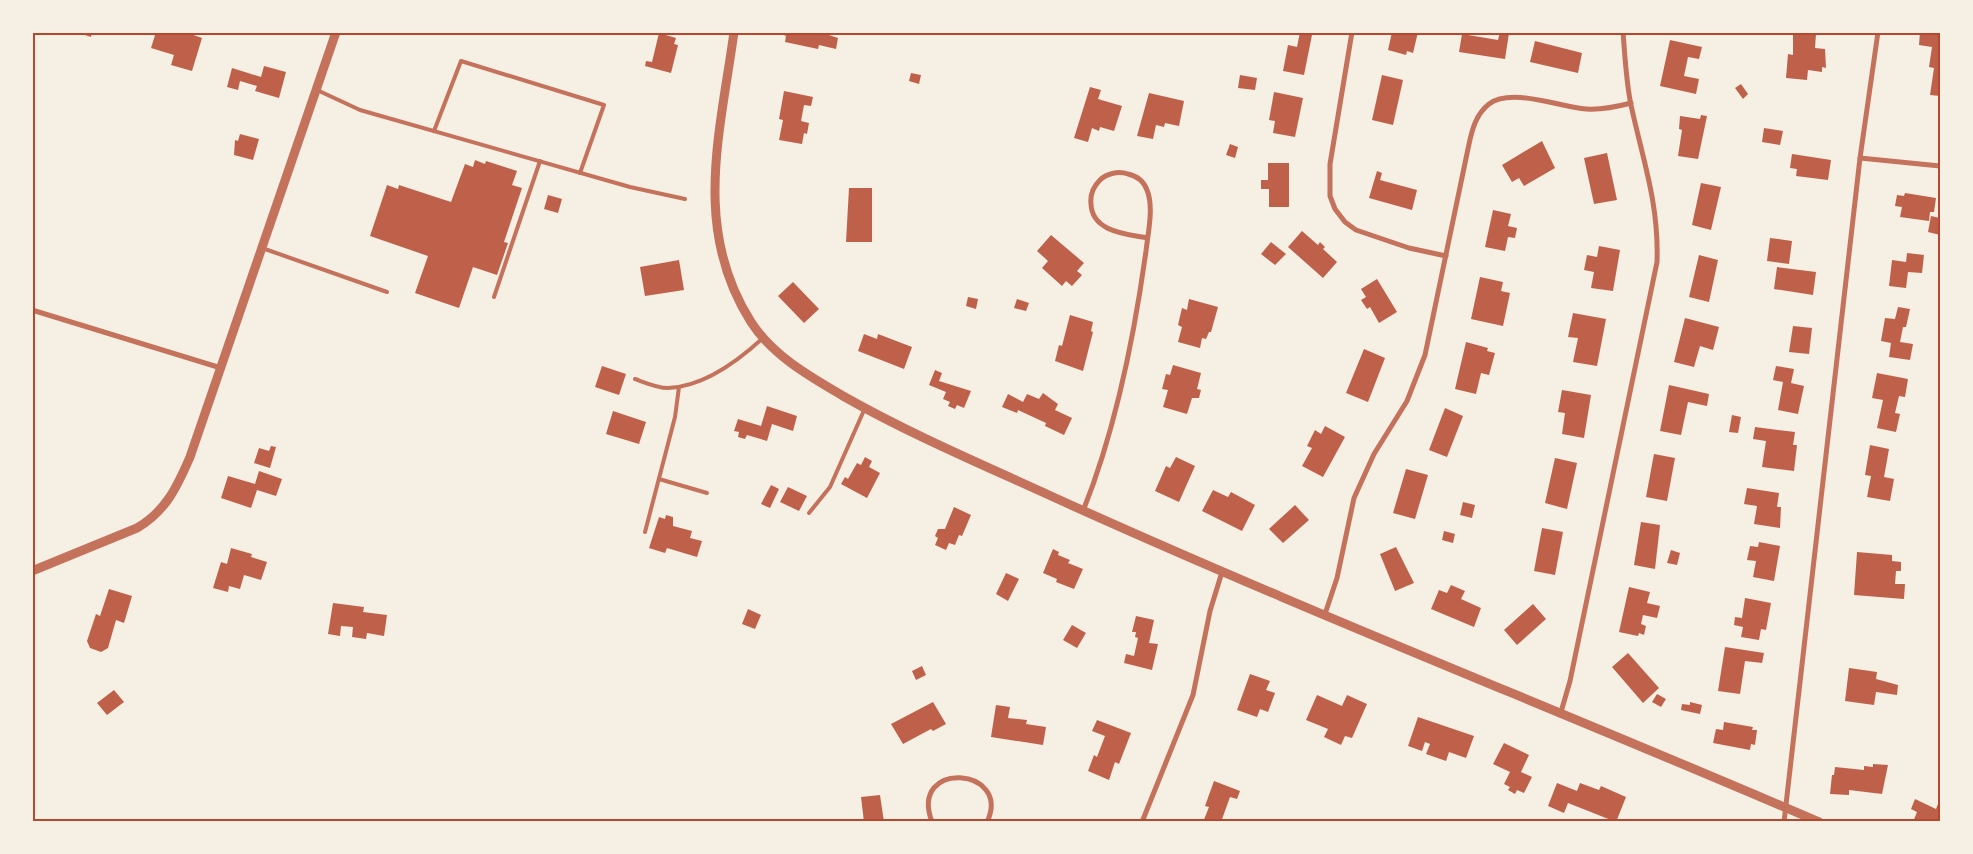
<svg xmlns="http://www.w3.org/2000/svg" width="1973" height="854" viewBox="0 0 1973 854" font-family="'IBM Plex Sans',sans-serif">
  <style>
    .building { fill: #bf614a }
    .lines { fill: none; stroke-linecap: round; stroke-linejoin: round }
    .service { stroke: #c5725c; stroke-width: 4 }
    .minor { stroke: #c5725c; stroke-width: 5 }
    .tertiary { stroke: #c5725c; stroke-width: 9 }
    .neatline { fill: none; stroke: #b5482f; stroke-width: 2 }
  </style>
  <rect width="100%" height="100%" fill="#f6efe4"/>
  <g class="building">
    <polygon points="76,32 92,32 91,37"/>
    <polygon points="156,32 185,32 202,38 192,71 171,65 174,55 151,48"/>
    <polygon points="778,32 820,32 838,38 836,49 819,45 818,49 785,42 786,36"/>
    <polygon points="1300,32 1312,35 1304,75 1283,71 1288,45 1297,47"/>
    <polygon points="1392,32 1418,32 1413,53 1407,51 1406,55 1388,50"/>
    <polygon points="1500,32 1509,33 1505,59 1459,52 1462,34 1498,40"/>
    <polygon points="1793,32 1816,34 1815,48 1825,49 1826,68 1822,67 1822,72 1808,70 1807,80 1786,78 1788,54 1793,55"/>
    <polygon points="1920,32 1940,32 1940,96 1930,95 1934,68 1929,67 1932,47 1919,45"/>
    <polygon points="659,33 676,38 674,44 678,45 671,73 645,66 646,61 652,62"/>
    <polygon points="1670,40 1702,47 1699,59 1688,57 1684,76 1699,79 1696,94 1660,86"/>
    <polygon points="1535,41 1582,53 1578,73 1530,62"/>
    <polygon points="264,66 286,72 279,98 255,91 257,86 240,81 238,90 227,87 232,68 261,77"/>
    <polygon points="911,73 921,75 919,84 909,81"/>
    <polygon points="1240,75 1257,78 1255,90 1238,88"/>
    <polygon points="1382,75 1403,80 1393,125 1372,120"/>
    <polygon points="1741,84 1748,94 1743,99 1735,88"/>
    <polygon points="1090,87 1101,90 1098,99 1122,106 1114,131 1100,127 1099,131 1092,128 1088,142 1074,138"/>
    <polygon points="784,91 813,97 811,106 804,105 801,121 809,123 807,134 804,133 802,144 779,140 783,120 779,119"/>
    <polygon points="1274,92 1303,98 1295,137 1273,133 1275,121 1269,120"/>
    <polygon points="1149,93 1184,101 1179,126 1165,123 1164,127 1156,125 1153,139 1137,136"/>
    <polygon points="1701,115 1707,116 1698,159 1678,156 1682,130 1679,129 1680,116 1700,119"/>
    <polygon points="1764,128 1783,131 1780,145 1762,142"/>
    <polygon points="240,134 259,139 253,160 234,155 235,140 238,141"/>
    <polygon points="1542,141 1555,168 1524,186 1519,178 1512,182 1502,165"/>
    <polygon points="1230,144 1238,147 1235,158 1226,155"/>
    <polygon points="1607,153 1617,200 1594,204 1584,158"/>
    <polygon points="1792,154 1831,160 1828,180 1796,176 1797,169 1790,168"/>
    <polygon points="475,160 485,164 486,161 517,171 512,185 522,188 504,242 508,243 497,275 473,267 459,308 415,293 428,256 370,236 387,185 398,189 399,185 451,202 465,164 473,167"/>
    <polygon points="1268,163 1289,163 1289,207 1269,207 1269,189 1261,189 1261,180 1268,180"/>
    <polygon points="1377,171 1382,173 1380,180 1417,190 1412,210 1369,198"/>
    <polygon points="1701,183 1721,187 1711,230 1692,225"/>
    <polygon points="849,188 872,188 872,242 846,242"/>
    <polygon points="1905,193 1936,198 1934,212 1930,212 1929,221 1900,217 1902,207 1895,206 1897,195 1904,196"/>
    <polygon points="548,195 562,199 558,213 544,209"/>
    <polygon points="1493,210 1511,214 1508,226 1517,228 1515,238 1508,237 1505,251 1485,247"/>
    <polygon points="1931,216 1940,218 1940,235 1928,232"/>
    <polygon points="1302,231 1318,245 1320,242 1325,247 1323,249 1337,262 1323,278 1288,247"/>
    <polygon points="1051,235 1084,263 1077,271 1082,275 1072,286 1066,281 1062,286 1042,268 1048,261 1037,251"/>
    <polygon points="1770,238 1792,241 1789,264 1767,261"/>
    <polygon points="1271,242 1286,254 1275,265 1261,254"/>
    <polygon points="1599,246 1620,250 1613,291 1591,288 1594,272 1584,270 1587,255 1597,257"/>
    <polygon points="1907,253 1924,255 1922,273 1908,272 1906,288 1889,286 1892,260 1906,262"/>
    <polygon points="1699,255 1718,260 1709,302 1689,297"/>
    <polygon points="679,260 684,290 645,296 640,267"/>
    <polygon points="1777,267 1816,272 1813,295 1774,289"/>
    <polygon points="1480,277 1503,282 1501,291 1510,293 1503,326 1471,319"/>
    <polygon points="1377,279 1397,312 1379,323 1370,307 1367,309 1361,300 1366,297 1361,289"/>
    <polygon points="793,282 819,309 804,323 778,296"/>
    <polygon points="968,297 978,299 976,309 966,306"/>
    <polygon points="1017,299 1029,303 1026,311 1014,308"/>
    <polygon points="1189,299 1218,307 1211,332 1209,332 1206,339 1202,338 1200,348 1178,342 1182,327 1178,325 1182,308 1187,310"/>
    <polygon points="1898,307 1910,309 1906,327 1903,327 1900,342 1913,344 1910,360 1889,357 1891,343 1881,341 1885,318 1895,319"/>
    <polygon points="1573,313 1606,319 1597,366 1573,362 1578,338 1568,337"/>
    <polygon points="1070,315 1093,322 1091,331 1093,332 1083,371 1055,361 1059,345 1062,346"/>
    <polygon points="1685,318 1719,327 1713,350 1700,346 1694,367 1674,362"/>
    <polygon points="1793,326 1812,328 1809,354 1789,352"/>
    <polygon points="864,334 877,339 878,334 912,347 904,369 858,351"/>
    <polygon points="1466,342 1488,348 1487,351 1495,353 1489,375 1481,373 1476,394 1455,389"/>
    <polygon points="1364,349 1385,358 1368,402 1346,393"/>
    <polygon points="1173,365 1201,373 1197,389 1201,390 1199,398 1192,398 1187,414 1163,407 1168,390 1162,389 1166,374 1170,375"/>
    <polygon points="602,366 626,374 619,395 595,387"/>
    <polygon points="1776,366 1794,369 1791,383 1804,386 1798,414 1778,410 1783,382 1773,380"/>
    <polygon points="935,370 942,373 939,381 971,391 964,408 957,405 955,409 948,406 950,402 943,399 946,392 929,385"/>
    <polygon points="1877,373 1908,379 1905,397 1899,396 1895,413 1900,414 1896,432 1877,428 1883,400 1872,398"/>
    <polygon points="1669,385 1709,394 1707,406 1688,402 1681,435 1660,431"/>
    <polygon points="1562,390 1591,395 1584,438 1562,434 1565,413 1558,412"/>
    <polygon points="1043,393 1058,404 1055,410 1072,418 1064,435 1045,426 1046,423 1018,410 1017,413 1002,407 1008,394 1023,402 1027,394 1039,399"/>
    <polygon points="767,406 797,416 793,431 772,424 767,441 747,435 745,439 738,437 739,432 734,431 738,419 761,426"/>
    <polygon points="1445,408 1463,416 1447,457 1429,450"/>
    <polygon points="613,411 646,422 639,444 606,434"/>
    <polygon points="1732,415 1741,417 1738,433 1729,432"/>
    <polygon points="1325,426 1345,437 1323,477 1302,466 1312,448 1307,446 1315,430 1321,434"/>
    <polygon points="1755,427 1795,432 1793,445 1797,445 1794,471 1762,467 1766,441 1753,439"/>
    <polygon points="1870,445 1889,449 1884,477 1894,479 1890,501 1867,497 1871,476 1865,475"/>
    <polygon points="271,446 276,447 270,468 254,463 259,448 269,451"/>
    <polygon points="1654,454 1675,458 1667,501 1646,497"/>
    <polygon points="865,457 872,461 869,467 880,473 867,498 841,484 845,477 848,479 857,463 861,465"/>
    <polygon points="1176,457 1195,466 1179,502 1155,491 1166,466 1170,468"/>
    <polygon points="1555,458 1577,463 1567,509 1545,503"/>
    <polygon points="1406,469 1428,475 1415,519 1393,513"/>
    <polygon points="259,471 282,479 276,496 257,490 251,508 221,498 228,476 255,484"/>
    <polygon points="771,485 779,489 770,508 761,504"/>
    <polygon points="788,487 807,496 799,511 780,502"/>
    <polygon points="1747,488 1779,493 1777,507 1781,507 1780,528 1754,524 1757,506 1744,504"/>
    <polygon points="1213,490 1228,497 1231,492 1255,505 1242,531 1202,511"/>
    <polygon points="1463,502 1475,505 1472,518 1460,515"/>
    <polygon points="1295,505 1309,520 1283,543 1269,529"/>
    <polygon points="954,507 971,515 962,536 959,535 955,545 949,543 946,550 935,545 938,538 935,536 938,529 945,529"/>
    <polygon points="666,515 673,517 673,526 692,531 690,538 702,541 697,557 667,548 665,553 649,548 659,517 665,519"/>
    <polygon points="1641,522 1660,525 1655,569 1634,565"/>
    <polygon points="1542,528 1563,532 1555,575 1534,571"/>
    <polygon points="1444,531 1455,534 1453,543 1442,540"/>
    <polygon points="1759,542 1780,546 1774,581 1753,577 1756,561 1747,560 1750,546 1758,547"/>
    <polygon points="1396,547 1414,583 1395,591 1380,554"/>
    <polygon points="231,548 252,554 251,557 267,562 261,580 244,575 240,589 229,586 228,592 213,588 221,562 227,564"/>
    <polygon points="1053,549 1059,552 1058,555 1070,560 1068,563 1083,569 1074,589 1056,582 1057,579 1043,573"/>
    <polygon points="1671,550 1680,553 1677,565 1667,563"/>
    <polygon points="1857,552 1892,555 1892,561 1901,562 1901,571 1896,571 1895,584 1905,584 1904,599 1854,595"/>
    <polygon points="1006,573 1019,579 1008,601 996,594"/>
    <polygon points="1451,585 1465,591 1461,599 1481,608 1474,627 1431,609 1439,590 1447,593"/>
    <polygon points="1629,587 1650,592 1647,603 1660,606 1657,618 1643,615 1641,624 1646,626 1644,635 1639,633 1638,636 1619,632"/>
    <polygon points="109,589 132,596 124,623 116,620 108,648 101,652 90,648 87,641 96,614 100,616"/>
    <polygon points="1745,598 1771,603 1766,630 1761,629 1759,640 1741,637 1743,627 1734,625 1735,617 1742,618"/>
    <polygon points="333,603 364,607 363,612 387,615 384,636 367,633 366,639 352,637 353,627 341,626 340,636 328,634"/>
    <polygon points="1533,604 1546,619 1517,645 1504,630"/>
    <polygon points="748,609 761,615 755,629 742,624"/>
    <polygon points="1136,616 1154,620 1149,643 1158,644 1152,670 1124,663 1126,654 1134,656 1138,638 1135,637 1136,632 1132,632"/>
    <polygon points="1072,625 1086,633 1077,648 1063,640"/>
    <polygon points="1725,647 1764,653 1762,663 1745,661 1740,694 1718,691"/>
    <polygon points="1628,653 1659,688 1643,703 1612,667"/>
    <polygon points="922,666 926,675 916,680 912,671"/>
    <polygon points="1849,668 1877,672 1876,679 1898,685 1897,695 1876,692 1874,705 1845,701"/>
    <polygon points="1250,674 1270,681 1266,690 1275,693 1268,712 1260,709 1257,717 1237,710"/>
    <polygon points="114,690 124,702 107,715 97,703"/>
    <polygon points="1657,694 1666,699 1661,707 1652,702"/>
    <polygon points="1317,695 1342,706 1347,695 1367,704 1352,738 1345,736 1341,745 1324,737 1328,729 1306,720"/>
    <polygon points="933,702 946,724 933,731 931,729 903,744 891,724"/>
    <polygon points="1690,702 1702,705 1700,714 1681,710 1682,704 1690,705"/>
    <polygon points="996,705 1010,707 1008,718 1027,720 1026,724 1046,727 1043,745 991,737"/>
    <polygon points="1418,717 1474,736 1466,758 1449,752 1446,761 1426,754 1430,744 1425,742 1422,751 1408,746"/>
    <polygon points="1097,720 1131,733 1119,764 1115,762 1109,780 1088,771 1094,755 1097,757 1105,736 1092,731"/>
    <polygon points="1724,722 1753,727 1752,730 1757,730 1755,745 1751,744 1750,750 1713,743 1716,729 1723,730"/>
    <polygon points="1504,743 1529,755 1521,772 1532,777 1524,793 1517,790 1515,794 1508,790 1510,787 1504,784 1510,772 1493,764"/>
    <polygon points="1873,764 1888,765 1882,794 1849,790 1849,795 1830,794 1832,775 1834,775 1835,767 1864,770 1864,766 1873,767"/>
    <polygon points="1214,781 1240,791 1237,799 1230,797 1221,822 1203,822 1209,807 1205,806"/>
    <polygon points="1557,783 1577,791 1580,783 1599,790 1601,786 1626,797 1616,822 1568,803 1564,813 1548,806"/>
    <polygon points="880,795 884,822 864,822 861,797"/>
    <polygon points="1915,799 1936,809 1940,799 1940,822 1913,822 1917,812 1911,809"/>
  </g>
  <g class="lines">
    <g class="service">
      <polyline points="317,90 360,110 630,187 685,199"/>
      <polyline points="434,131 461,61 604,105 580,173"/>
      <polyline points="262,248 387,292"/>
      <polyline points="494,297 540,161"/>
      <path d="M 635,379 C 646,383 657,388 668,388 C 703,387 738,361 763,338"/>
      <polyline points="659,479 707,493"/>
      <polyline points="809,513 830,487 865,408"/>
      <polyline points="645,532 675,417 679,387"/>
    </g>
    <g class="minor">
      <polyline points="1352,32 1330,164 1330,196 1335,209 1345,222 1356,230 1409,248 1446,256"/>
      <polyline points="1860,158 1940,166"/>
      <polyline points="32,310 221,368"/>
      <path d="M 1083,511 C 1116,429 1134,338 1146,251 C 1148,233 1154,207 1147,190 C 1144,182 1137,176 1128,174 C 1119,171 1107,173 1100,180 C 1093,187 1090,195 1091,204 C 1092,232 1127,234 1147,238"/>
      <path d="M 1325,614 L 1337,578 L 1354,498 L 1374,454 L 1407,401 L 1425,355 L 1469,144 C 1472,130 1476,114 1489,104 C 1511,87 1560,107 1586,109 C 1602,110 1616,107 1631,103"/>
      <path d="M 1561,712 L 1570,681 L 1657,262 C 1659,203 1643,161 1631,105 C 1626,81 1625,56 1623,32"/>
      <path d="M 932,822 C 908,759 1013,767 987,822"/>
      <polyline points="1142,822 1193,695 1210,611 1222,572"/>
      <polyline points="1784,822 1860,158 1878,32"/>
    </g>
    <g class="tertiary">
      <path d="M 734,32 C 720,134 692,229 751,322 C 773,356 809,376 843,396 C 910,434 981,464 1051,496 C 1304,611 1564,712 1819,822"/>
      <path d="M 32,571 L 137,528 C 166,511 177,487 190,457 L 336,32"/>
    </g>
  </g>
  <rect width="1973" height="854" fill="none" stroke="#f6efe4" stroke-width="68"/>
  <rect x="34" y="34" width="1905" height="786" class="neatline"/>
</svg>
